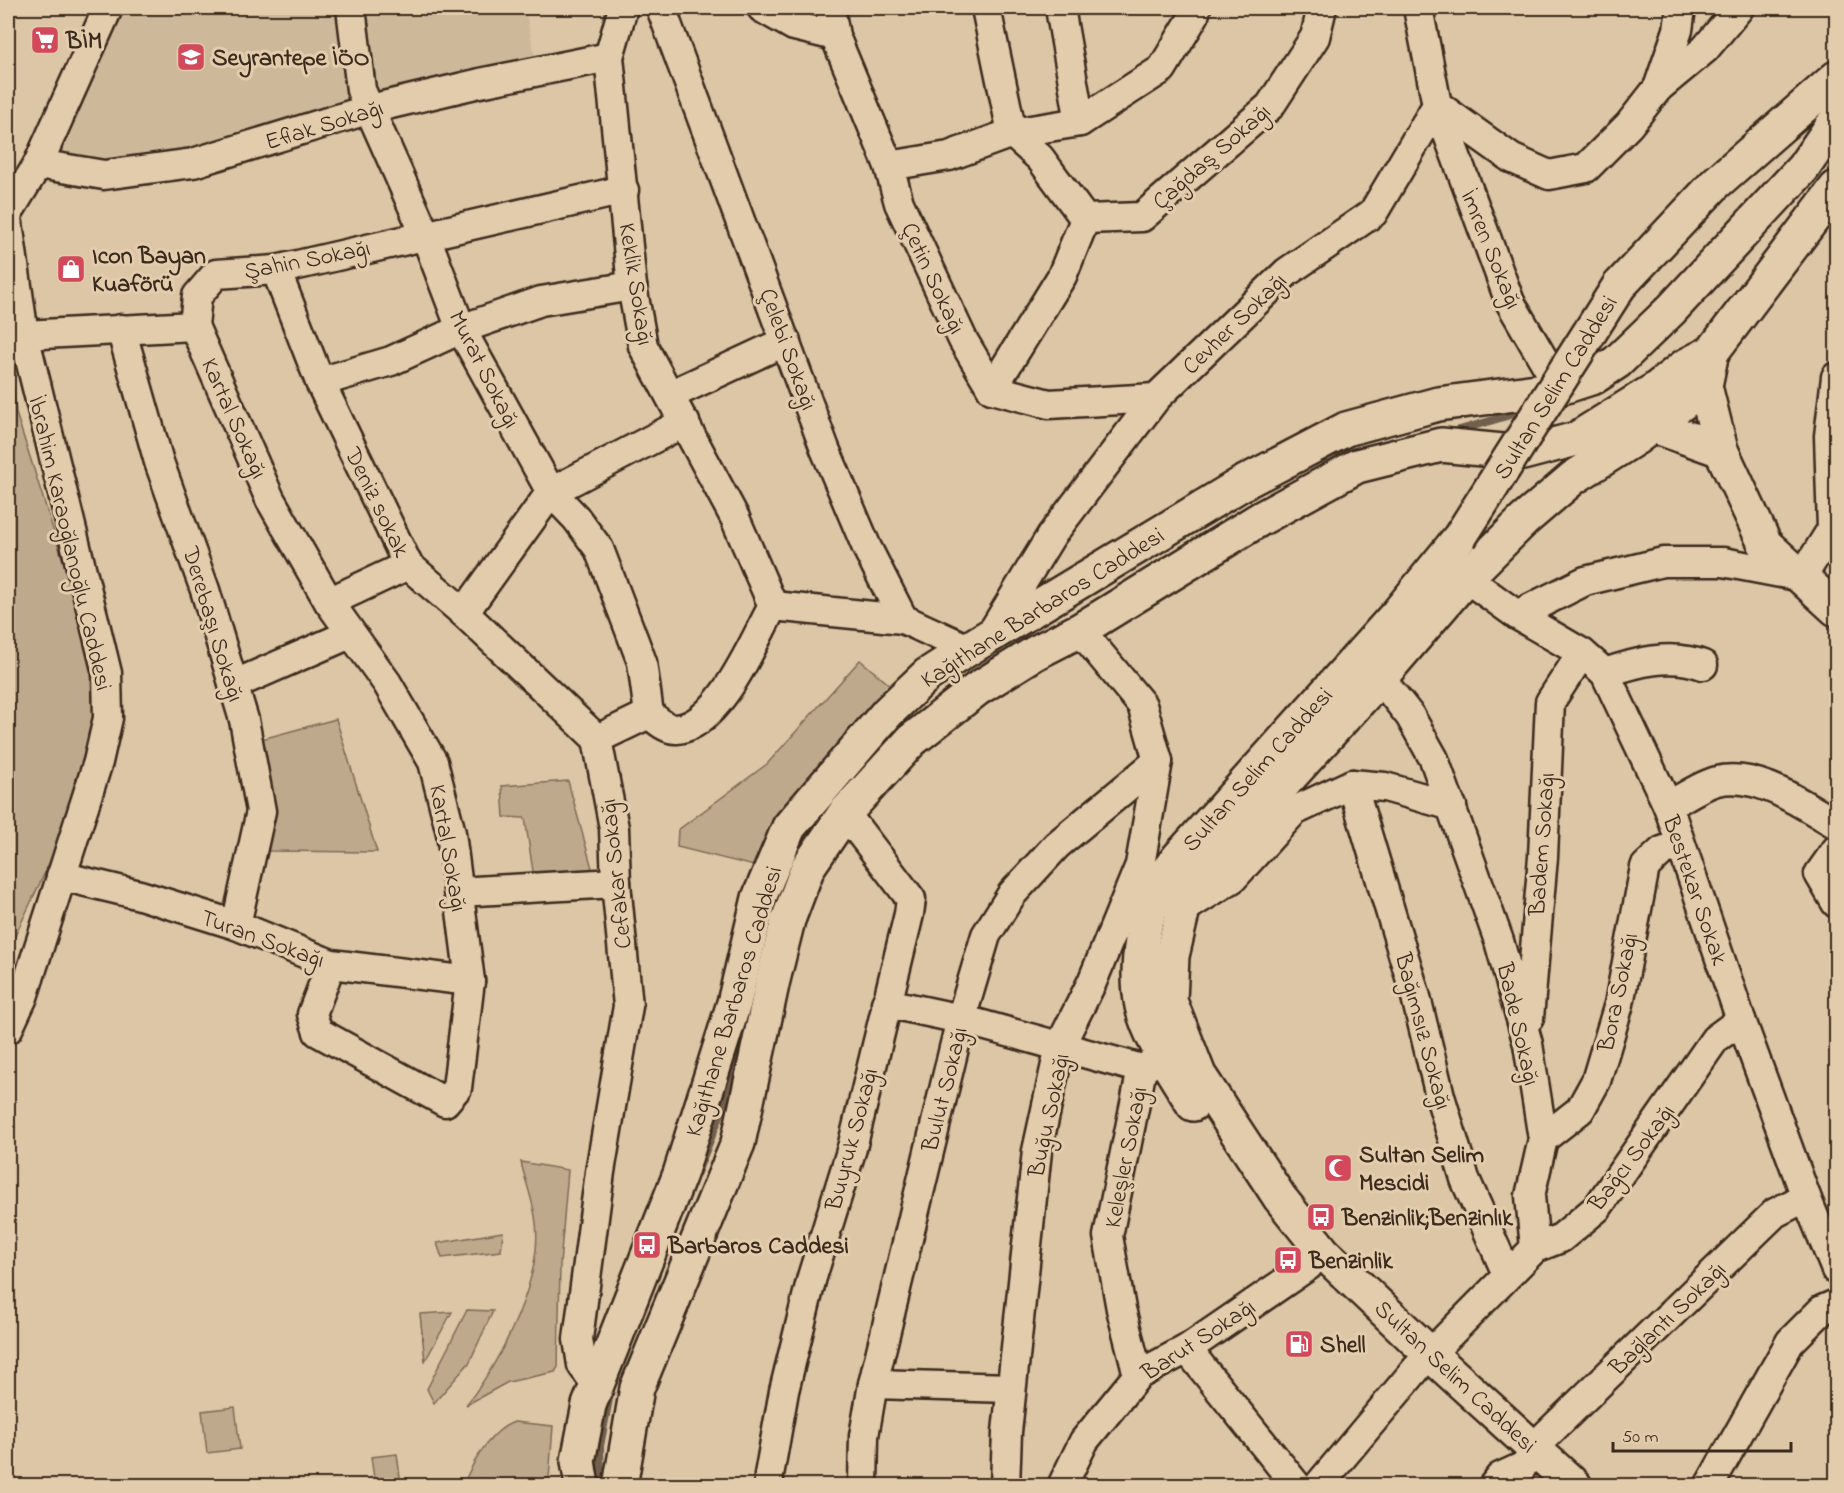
<svg xmlns="http://www.w3.org/2000/svg" width="1844" height="1493" viewBox="0 0 1844 1493" font-family="'Indie Flower',sans-serif">
  <style>
    .built { fill: #cdb89a }
    .green { fill: #bfa98d; stroke: #7d6a56; stroke-width: 1.5 }
    .lines { fill: none; stroke-linecap: round; stroke-linejoin: round }
    .stream { stroke: #735f4d; stroke-width: 8 }
    .street-casing { stroke: #3b2a1e; stroke-width: 33 }
    .secondary-casing { stroke: #3b2a1e; stroke-width: 38 }
    .street { stroke: #e3ccac; stroke-width: 28 }
    .secondary { stroke: #e3ccac; stroke-width: 33 }
    .secondary-bridge-casing { stroke: #3b2a1e; stroke-width: 38; stroke-linecap: butt }
    .secondary-bridge { stroke: #e3ccac; stroke-width: 33 }
    .labels { text-anchor: middle; stroke-width: 6; stroke-linejoin: round; paint-order: stroke }
    .poi-label { font-size: 24px; font-weight: bold; fill: #3b2a1e; stroke: #e3ccac; text-anchor: start }
    .street-label { font-size: 24px; fill: #3b2a1e; stroke: #e3ccac }
  </style>
  <rect width="100%" height="100%" fill="#dcc6a6"/>
  <filter id="ink" filterUnits="userSpaceOnUse"><feTurbulence type="fractalNoise" baseFrequency=".0167" numOctaves="2"/><feDisplacementMap in="SourceGraphic" scale="12" xChannelSelector="R" yChannelSelector="G"/><feConvolveMatrix kernelMatrix="1 2 1 2 8 2 1 2 1" color-interpolation-filters="sRGB"/></filter>
  <g filter="url(#ink)">
    <g class="built">
      <polygon points="117,8 340,8 351,105 218,147 119,159 53,155"/>
      <polygon points="358,8 525,8 536,62 367,93"/>
    </g>
    <g class="green">
      <polygon points="8,332 16,413 78,608 92,668 94,730 55,851 8,951"/>
      <polygon points="860,660 897,691 796,793 754,866 677,847 678,830 767,764"/>
      <polygon points="336,719 377,852 267,851 271,796 258,740"/>
      <polygon points="568,781 593,872 534,878 525,818 504,817 502,786"/>
      <path d="M 521,1162 L 568,1170 L 560,1265 L 558,1367 L 555,1372 L 508,1382 L 466,1405 C 501,1361 546,1274 535,1216 C 532,1198 525,1180 521,1162 Z"/>
      <polygon points="503,1232 501,1251 442,1258 437,1243"/>
      <polygon points="467,1310 493,1311 469,1363 434,1403 427,1389"/>
      <polygon points="452,1312 425,1361 420,1314"/>
      <polygon points="235,1407 240,1449 207,1453 202,1411"/>
      <path d="M 514,1422 L 553,1426 L 549,1478 L 507,1485 L 463,1485 C 473,1462 490,1431 514,1422 Z"/>
      <polygon points="397,1454 401,1485 375,1485 371,1457"/>
    </g>
    <g class="lines">
      <g class="stream">
        <polyline points="1453,432 1527,410"/>
        <polyline points="696,1175 730,1091 751,1007"/>
        <polyline points="601,1486 600,1446 611,1389"/>
      </g>
      <g class="street-casing">
        <g id="street">
          <polyline points="351,8 361,90 425,234 461,329 551,492 576,518 599,549 642,662 649,714"/>
          <polyline points="623,8 609,57 632,286 643,346 735,518 773,606"/>
          <polyline points="661,8 825,449 867,548 903,619 968,649"/>
          <polyline points="762,8 794,26 835,36"/>
          <polyline points="830,8 835,36 889,166 899,203 963,340 992,389 1049,404 1156,398"/>
          <polyline points="986,8 1012,133"/>
          <polyline points="1060,8 1080,122"/>
          <polyline points="1658,88 1705,49 1739,8"/>
          <polyline points="1437,105 1511,158 1549,175 1586,168 1629,125 1658,88 1678,30 1681,8"/>
          <polyline points="1437,105 1510,302 1560,388"/>
          <polyline points="1012,133 1040,158 1085,219 1142,217 1270,106 1315,37 1322,8"/>
          <polyline points="38,164 104,175 193,163 370,109 480,83 609,57"/>
          <polyline points="889,166 949,156 1012,133 1080,122 1162,69 1194,16 1196,8"/>
          <polyline points="8,213 38,164 108,8"/>
          <polyline points="8,223 24,335 107,673 108,718 98,762 23,997 8,1029"/>
          <polyline points="276,270 320,382 408,565 464,613 597,739"/>
          <polyline points="194,326 270,499 329,602 387,683 433,762 451,833 470,981 457,1088 445,1102 318,1032 312,1014 331,964"/>
          <polyline points="121,329 159,462 205,590 244,720 261,811 236,925"/>
          <polyline points="24,335 194,326 197,296 216,274 276,270 624,190"/>
          <polyline points="320,382 391,361 461,329 541,301 632,286"/>
          <polyline points="992,389 1062,276 1085,219"/>
          <polyline points="670,395 786,341"/>
          <polyline points="1466,578 1517,615 1582,653 1605,673 1668,806 1741,1020 1806,1197 1836,1270"/>
          <polyline points="329,602 408,565"/>
          <polyline points="464,613 551,492 685,422"/>
          <polyline points="1517,615 1585,581 1663,562 1723,562 1802,577 1832,529 1829,436 1836,377"/>
          <polyline points="988,639 1051,536 1156,398 1287,272 1373,213 1437,105 1418,8"/>
          <path d="M 1605,673 C 1637,662 1670,653 1703,665"/>
          <polyline points="1380,678 1410,716 1434,759 1499,941 1528,1044 1543,1139 1530,1196 1535,1248"/>
          <polyline points="233,685 350,634"/>
          <path d="M 597,739 L 649,714 C 657,720 667,730 677,729 C 720,725 754,640 773,606 L 903,619"/>
          <polyline points="1352,784 1416,997 1440,1096 1465,1179 1507,1274"/>
          <path d="M 1668,806 C 1683,798 1701,785 1717,781 C 1758,771 1803,805 1836,824"/>
          <polyline points="1836,850 1819,874 1836,903"/>
          <polyline points="61,876 140,895 236,925 331,964 470,981"/>
          <polyline points="458,892 616,883"/>
          <polyline points="1183,909 1233,878 1294,811 1352,784 1385,787 1452,806"/>
          <polyline points="886,1003 961,1019 1142,1069"/>
          <polyline points="1529,1018 1543,857 1550,702 1582,653"/>
          <polyline points="1543,1139 1580,1110 1596,1081 1619,1004 1645,867 1662,851 1680,845"/>
          <polyline points="1187,1349 1297,1486"/>
          <polyline points="1430,1354 1535,1248 1561,1238 1597,1208 1715,1039 1741,1020"/>
          <polyline points="1138,1375 1121,1309 1108,1236 1142,1069 1164,1057"/>
          <polyline points="596,1384 582,1365 578,1339 600,1172 628,1006 616,883 614,828 597,739"/>
          <polyline points="873,1384 1011,1388"/>
          <polyline points="1534,1447 1775,1213 1806,1197"/>
          <polyline points="769,1486 769,1475 784,1391 812,1277 852,1148 909,914 911,899 845,813"/>
          <polyline points="863,1486 864,1436 873,1384 961,1019 986,935 1012,894 1057,845 1158,761"/>
          <polyline points="1005,1486 1007,1432 1037,1151 1060,1046 1092,982 1140,865 1158,761 1142,705 1080,630"/>
          <polyline points="1062,1486 1084,1441 1138,1375 1187,1349 1308,1266"/>
          <polyline points="1318,1486 1417,1368"/>
          <polyline points="1493,1486 1500,1477 1522,1467"/>
          <polyline points="1709,1486 1790,1342 1822,1310 1836,1304"/>
        </g>
      </g>
      <g class="secondary-casing">
        <g id="secondary">
          <polyline points="1619,286 1716,183 1836,78"/>
          <polyline points="1705,386 1721,450 1765,544 1836,609"/>
          <polyline points="1654,426 1721,450"/>
          <path d="M 1193,1104 C 1175,1075 1149,1038 1142,1006 C 1134,967 1143,915 1162,880 C 1166,872 1173,865 1178,858 L 1397,614 L 1460,537"/>
          <polyline points="582,1486 578,1461 589,1405 680,1174 734,1003 759,898 789,827 888,712 927,675 968,649 1243,483 1346,429 1438,404 1560,388 1594,377 1617,362 1671,310 1803,168 1836,120"/>
          <polyline points="620,1486 637,1388 738,1143 773,980 788,920 808,867 845,813 912,740 977,689 1035,653 1080,630 1260,519 1357,466 1441,445 1523,453 1576,439 1656,389 1685,366 1712,352 1836,188"/>
          <polyline points="1575,1486 1430,1354 1324,1253 1280,1198 1199,1075 1170,1001 1172,956 1183,909 1204,871 1380,678 1466,578 1524,520 1573,478 1636,438 1705,386 1712,352"/>
        </g>
      </g>
      <use href="#street" class="street"/>
      <use href="#secondary" class="secondary"/>
      <g class="secondary-bridge-casing">
        <polyline id="secondary-bridge" points="1460,537 1619,286"/>
      </g>
      <use href="#secondary-bridge" class="secondary-bridge"/>
    </g>
  </g>
  <defs>
    <g id="supermarket-square" transform="scale(1.5)"><rect x="-9" y="-9" width="18" height="18" rx="4" fill="#d1495b" stroke="#e3ccac"/><path d="M-6-5.5h2.5l.6 2H6L4.5 2H-2.5L-4.4-4H-6ZM-1.5 3.2a1.3 1.3 0 1 0 .1 0ZM3 3.2a1.3 1.3 0 1 0 .1 0Z" fill="#fff"/></g>
    <g id="school-square" transform="scale(1.5)"><rect x="-9" y="-9" width="18" height="18" rx="4" fill="#d1495b" stroke="#e3ccac"/><path d="M0-5L7-2L0 1L-7-2ZM-4 1L0 2.5L4 1V4Q0 6-4 4Z" fill="#fff"/></g>
    <g id="shop-square" transform="scale(1.5)"><rect x="-9" y="-9" width="18" height="18" rx="4" fill="#d1495b" stroke="#e3ccac"/><path d="M-5-2.5h2.3a2.7 3.5 0 0 1 5.4 0H5L5.5 6h-11ZM-1.5-2.5h3a1.5 2.3 0 0 0-3 0Z" fill="#fff"/></g>
    <g id="mosque-square" transform="scale(1.5)"><rect x="-9" y="-9" width="18" height="18" rx="4" fill="#d1495b" stroke="#e3ccac"/><path d="M3.5-4.9A6 6 0 1 0 3.5 4.9A5 5 0 1 1 3.5-4.9Z" fill="#fff"/></g>
    <g id="bus-square" transform="scale(1.5)"><rect x="-9" y="-9" width="18" height="18" rx="4" fill="#d1495b" stroke="#e3ccac"/><path d="M-5-6H5V4H4V6H2V4H-2V6H-4V4H-5ZM-3.5-4V0h7V-4ZM-3.5 1.2v1.5H-2V1.2ZM2 1.2v1.5H3.5V1.2Z" fill="#fff"/></g>
    <g id="fuel-square" transform="scale(1.5)"><rect x="-9" y="-9" width="18" height="18" rx="4" fill="#d1495b" stroke="#e3ccac"/><path d="M-5.5-6h7V0h2V4h1.3V-2.5L3-4.5l.8-.8L6-3V5H2.5V1h-1V6h-7ZM-4.2-4.7v3.2H.2V-4.7Z" fill="#fff"/></g>
  </defs>
  <g fill-rule="evenodd">
    <use href="#supermarket-square" x="45" y="40"/>
    <use href="#school-square" x="191" y="57"/>
    <use href="#shop-square" x="71" y="269"/>
    <use href="#mosque-square" x="1338" y="1168"/>
    <use href="#bus-square" x="1321" y="1217"/>
    <use href="#bus-square" x="647" y="1245"/>
    <use href="#bus-square" x="1288" y="1260"/>
    <use href="#fuel-square" x="1299" y="1344"/>
  </g>
  <g class="labels">
    <g class="poi-label">
      <text x="66" y="48">BİM</text>
      <text x="212" y="65">Seyrantepe İÖO</text>
      <text x="92" y="263">Icon Bayan<tspan x="92" dy="28">Kuaförü</tspan></text>
      <text x="1359" y="1162">Sultan Selim<tspan x="1359" dy="28">Mescidi</tspan></text>
      <text x="1342" y="1225">Benzinlik;Benzinlık</text>
      <text x="668" y="1253">Barbaros Caddesi</text>
      <text x="1309" y="1268">Benzinlik</text>
      <text x="1320" y="1352">Shell</text>
    </g>
    <g class="street-label">
      <text transform="translate(324 124) rotate(-17)" y="8">Eflak Sokağı</text>
      <text transform="translate(1211 156) rotate(-41)" y="8">Çağdaş Sokağı</text>
      <text transform="translate(1492 249) rotate(68)" y="8">İmren Sokağı</text>
      <text transform="translate(307 259) rotate(-11)" y="8">Şahin Sokağı</text>
      <text transform="translate(934 278) rotate(65)" y="8">Çetin Sokağı</text>
      <text transform="translate(637 284) rotate(81)" y="8">Keklik Sokağı</text>
      <text transform="translate(1234 323) rotate(-44)" y="8">Cevher Sokağı</text>
      <text transform="translate(789 349) rotate(70)" y="8">Çelebi Sokağı</text>
      <text transform="translate(485 369) rotate(63)" y="8">Murat Sokağı</text>
      <text transform="translate(1555 387) rotate(-58)" y="8">Sultan Selim Caddesi</text>
      <text transform="translate(235 418) rotate(66)" y="8">Kartal Sokağı</text>
      <text transform="translate(378 502) rotate(64)" y="8">Deniz sokak</text>
      <text transform="translate(71 543) rotate(77)" y="8">İbrahim Karaoğlanoğlu Caddesi</text>
      <text transform="translate(1042 607) rotate(-32)" y="8">Kağıthane Barbaros Caddesi</text>
      <text transform="translate(214 624) rotate(73)" y="8">Derebaşı Sokağı</text>
      <text transform="translate(1257 769) rotate(-48)" y="8">Sultan Selim Caddesi</text>
      <text transform="translate(1541 844) rotate(-86)" y="8">Badem Sokağı</text>
      <text transform="translate(449 848) rotate(80)" y="8">Kartal Sokağı</text>
      <text transform="translate(615 874) rotate(-96)" y="8">Cefakar Sokağı</text>
      <text transform="translate(1696 890) rotate(71)" y="8">Bestekar Sokak</text>
      <text transform="translate(263 938) rotate(20)" y="8">Turan Sokağı</text>
      <text transform="translate(1617 992) rotate(-78)" y="8">Bora Sokağı</text>
      <text transform="translate(733 1001) rotate(-73)" y="8">Kağıthane Barbaros Caddesi</text>
      <text transform="translate(1519 1024) rotate(77)" y="8">Bade Sokağı</text>
      <text transform="translate(1424 1031) rotate(75)" y="8">Bağımsız Sokağı</text>
      <text transform="translate(944 1089) rotate(-76)" y="8">Bulut Sokağı</text>
      <text transform="translate(1048 1115) rotate(-78)" y="8">Buğu Sokağı</text>
      <text transform="translate(851 1139) rotate(-75)" y="8">Buyruk Sokağı</text>
      <text transform="translate(1125 1157) rotate(-79)" y="8">Keleşler Sokağı</text>
      <text transform="translate(1631 1157) rotate(-53)" y="8">Bağcı Sokağı</text>
      <text transform="translate(1667 1318) rotate(-44)" y="8">Bağlantı Sokağı</text>
      <text transform="translate(1198 1339) rotate(-33)" y="8">Barut Sokağı</text>
      <text transform="translate(1456 1376) rotate(43)" y="8">Sultan Selim Caddesi</text>
    </g>
  </g>
  <rect width="1844" height="1493" fill="none" stroke="#e3ccac" stroke-width="30"/>
  <rect x="15" y="15" width="1814" height="1463" fill="none" stroke="#3b2a1e" stroke-width="2" filter="url(#ink)"/>
  <path d="M1613 1442v9h178v-9" fill="none" stroke="#3b2a1e" stroke-width="3"/>
  <text x="1622" y="1442" font-size="18" fill="#3b2a1e" stroke="#e3ccac" stroke-width="4.5" paint-order="stroke">50 m</text>
</svg>
